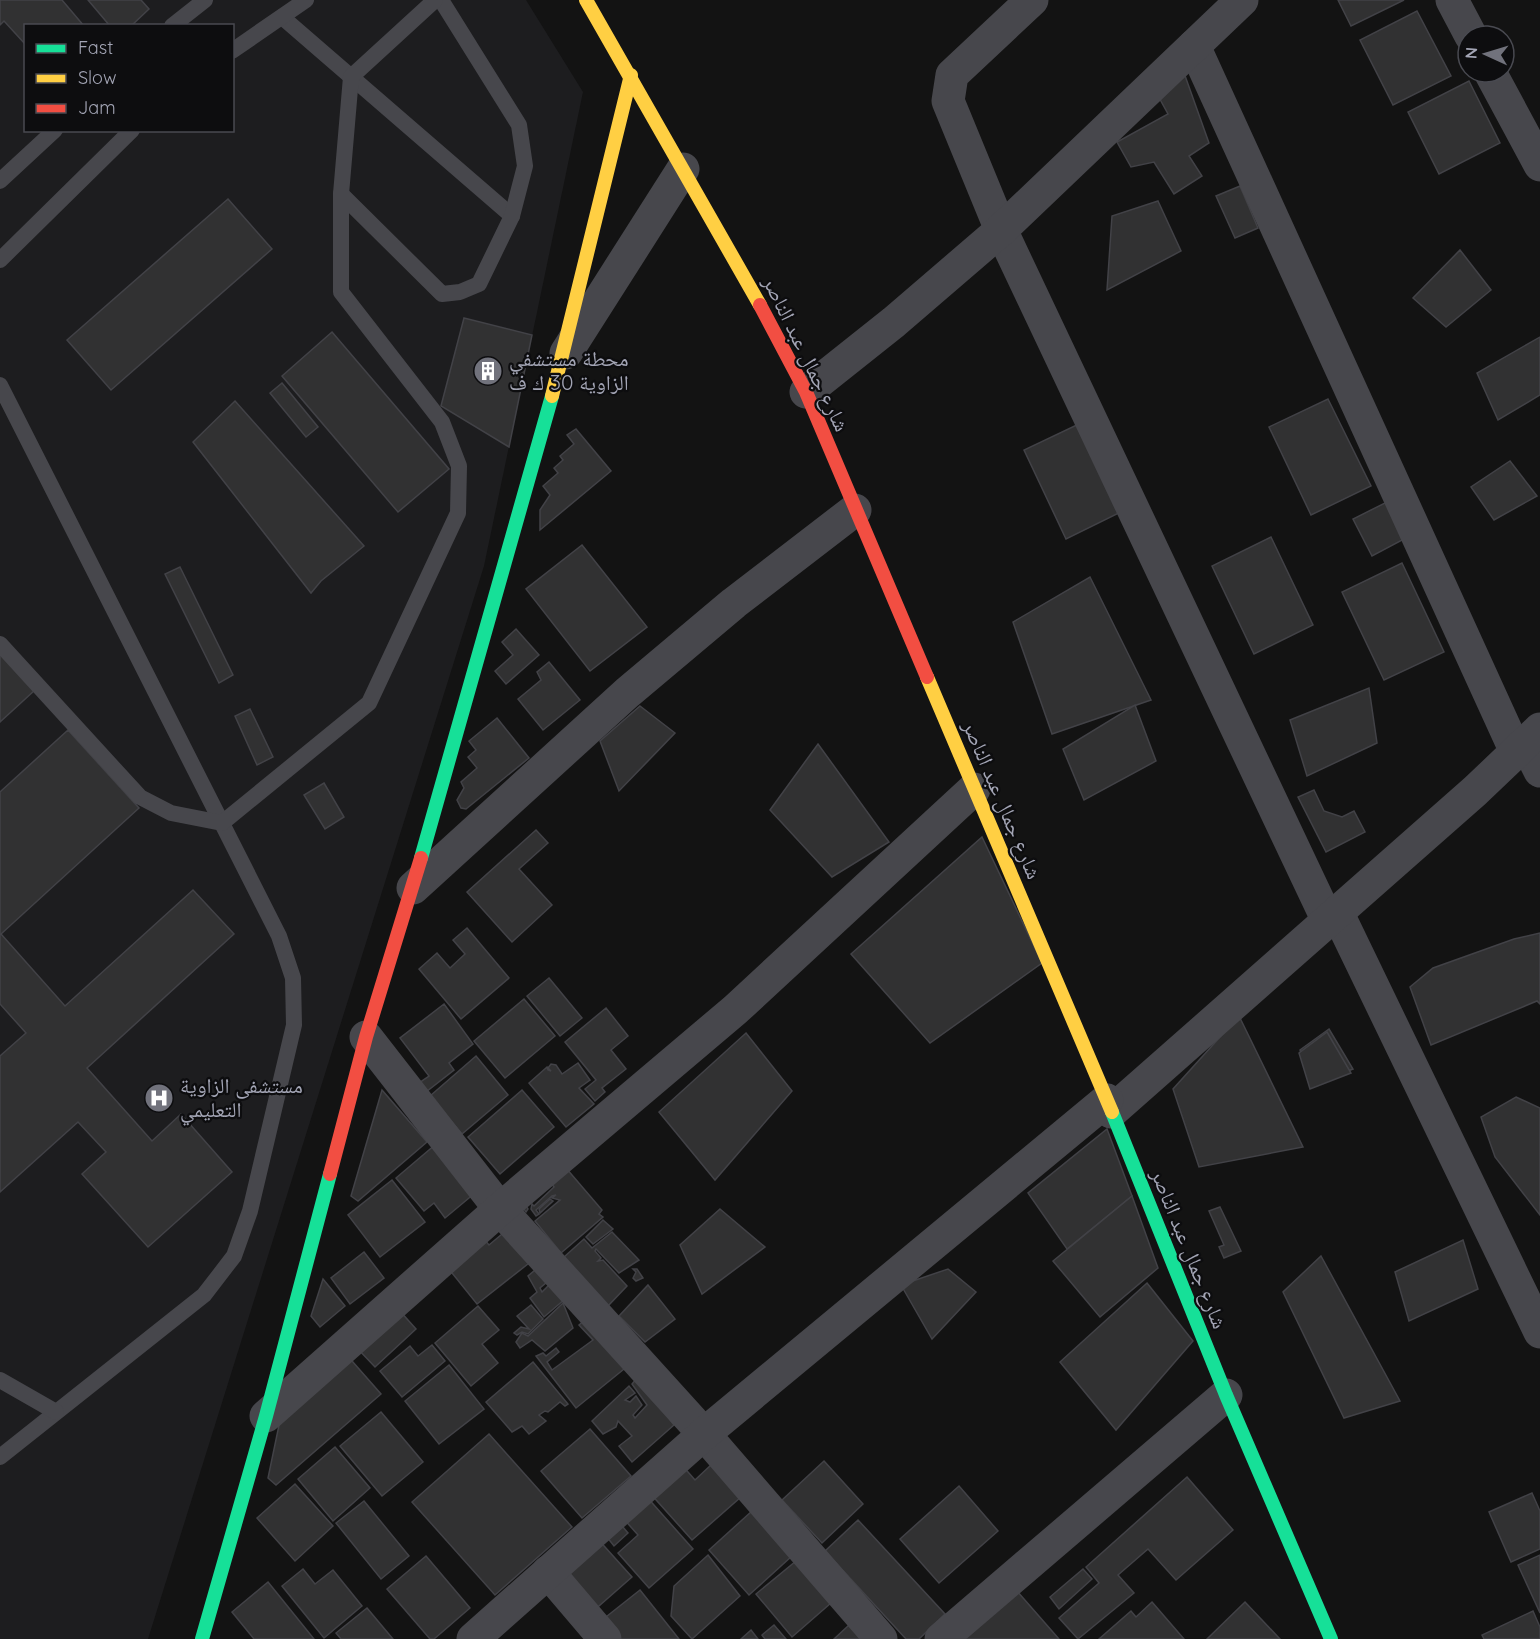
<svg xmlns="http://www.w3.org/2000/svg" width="1540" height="1639" viewBox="0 0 1540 1639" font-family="Quicksand,'Noto Naskh Arabic',sans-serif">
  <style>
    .built { fill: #1d1d1f; fill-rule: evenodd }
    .building { fill: #313132; stroke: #424247; stroke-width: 1.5 }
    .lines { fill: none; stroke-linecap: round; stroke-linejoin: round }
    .lane { stroke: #47474c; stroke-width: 16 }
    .street { stroke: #47474c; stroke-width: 33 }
    .fast { stroke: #16e098; stroke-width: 14 }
    .slow { stroke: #ffcf43; stroke-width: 14 }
    .jam { stroke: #f24e42; stroke-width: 14 }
    .labels { text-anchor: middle; stroke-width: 4.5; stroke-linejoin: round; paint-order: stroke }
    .street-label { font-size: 21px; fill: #a3a5b5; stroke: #0d0d0f }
    .poi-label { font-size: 21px; fill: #a3a5b5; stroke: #0d0d0f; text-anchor: start }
  </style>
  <rect width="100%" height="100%" fill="#131313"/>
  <path class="built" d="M 0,0 L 526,0 L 583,92 L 484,566 L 148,1639 L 0,1639 ZM 26,26 L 232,26 L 232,130 L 26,130 Z"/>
  <g class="building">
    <polygon points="0,0 62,0 84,26 26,26 26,45 4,21 0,25"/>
    <polygon points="88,0 141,0 149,9 131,26 110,26"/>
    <polygon points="1338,0 1404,0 1351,26"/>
    <polygon points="1417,11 1451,76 1393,105 1360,40"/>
    <polygon points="1183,70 1209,143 1189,156 1202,176 1174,194 1154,162 1131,167 1117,142 1168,114 1157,94"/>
    <polygon points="1469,81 1500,143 1439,174 1408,112"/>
    <polygon points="1240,186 1258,228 1235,238 1216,196"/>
    <polygon points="228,199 272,249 111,390 67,340"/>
    <polygon points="1158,201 1181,251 1107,290 1112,216"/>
    <polygon points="1460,250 1491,290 1446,327 1413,298"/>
    <polygon points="464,318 532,335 509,447 441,406"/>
    <polygon points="332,332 449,469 398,512 282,376"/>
    <polygon points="1540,337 1540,395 1498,420 1477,373"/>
    <polygon points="282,383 318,427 306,437 270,393"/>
    <polygon points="1328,399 1371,486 1311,515 1269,427"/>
    <polygon points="235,401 364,546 321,581 311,593 193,442"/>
    <polygon points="1083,422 1125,510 1066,539 1024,450"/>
    <polygon points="576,429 611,471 540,530 540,510 550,495 543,486 558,473 554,468 563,460 560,456 574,444 567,435"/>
    <polygon points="1510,461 1537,496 1494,520 1471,487"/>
    <polygon points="1387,502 1406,538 1372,556 1353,519"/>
    <polygon points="1271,537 1313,625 1254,654 1212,566"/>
    <polygon points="582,545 647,627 590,671 526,589"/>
    <polygon points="1402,563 1444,652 1384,680 1342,592"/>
    <polygon points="180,567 233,675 219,683 165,574"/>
    <polygon points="1090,577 1151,700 1052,734 1013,622"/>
    <polygon points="516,629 539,655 506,684 495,671 513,655 502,642"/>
    <polygon points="0,650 35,690 0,722"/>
    <polygon points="549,662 580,700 543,730 518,699 541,680 537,672"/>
    <polygon points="1369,688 1377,743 1307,776 1290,720"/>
    <polygon points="1135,705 1156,761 1084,800 1063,749"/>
    <polygon points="640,706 675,733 619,791 600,741"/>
    <polygon points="250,709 273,757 257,765 235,716"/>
    <polygon points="497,718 529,758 466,809 461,808 457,800 464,788 461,782 477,768 468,757 476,750 469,741"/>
    <polygon points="68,730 139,808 1,934 65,1006 193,890 234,934 87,1068 152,1141 181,1114 232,1172 148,1247 82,1174 106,1152 78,1122 0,1192 0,1056 26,1033 0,1004 0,792"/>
    <polygon points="818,744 889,842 832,877 770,810"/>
    <polygon points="324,783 344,817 325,829 304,795"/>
    <polygon points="1314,790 1324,811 1342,817 1354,811 1365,832 1326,852 1298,797"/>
    <polygon points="536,830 548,843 519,869 552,905 512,942 467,892"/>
    <polygon points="982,837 1042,963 930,1043 851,954"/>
    <polygon points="467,928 509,978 461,1019 419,969 437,953 450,968 465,954 453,940"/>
    <polygon points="1540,933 1540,1004 1537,1001 1431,1045 1410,987 1433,968 1514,939"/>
    <polygon points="549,978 582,1018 560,1036 527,996"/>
    <polygon points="524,999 555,1036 505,1078 474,1041"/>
    <polygon points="444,1004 473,1044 449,1063 454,1070 426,1092 419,1083 429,1076 400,1038"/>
    <polygon points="606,1008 628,1036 611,1050 626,1069 602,1088 605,1092 595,1101 585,1089 596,1080 565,1042"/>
    <polygon points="1239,1016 1303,1147 1199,1167 1173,1089"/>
    <polygon points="1329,1029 1353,1069 1311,1085 1300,1050"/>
    <polygon points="1327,1032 1351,1073 1310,1089 1299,1053"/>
    <polygon points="746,1033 792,1091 715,1180 659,1112"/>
    <polygon points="476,1056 508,1095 462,1134 430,1096"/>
    <polygon points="578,1063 590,1080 579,1088 594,1104 566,1127 529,1083 547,1067 548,1070 551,1071 548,1068 551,1064 556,1065 562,1074"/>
    <polygon points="382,1090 427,1142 358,1201 351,1196"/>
    <polygon points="522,1090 554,1127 500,1174 468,1137"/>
    <polygon points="1516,1097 1540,1108 1540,1215 1495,1157 1481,1117"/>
    <polygon points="1107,1129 1132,1196 1067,1249 1028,1193"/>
    <polygon points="436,1144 475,1193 445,1218 434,1203 424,1211 396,1178"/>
    <polygon points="560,1161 602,1210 599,1214 603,1217 561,1253 535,1221 560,1200 552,1198 556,1195 552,1196 536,1210 539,1214 536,1216 531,1209 532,1204 534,1206 554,1187 552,1184 522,1199 528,1209 526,1212 517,1199"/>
    <polygon points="392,1180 425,1222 380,1257 348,1215"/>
    <polygon points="1132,1196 1158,1268 1100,1317 1053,1261"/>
    <polygon points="550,1199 553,1201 540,1213 539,1209"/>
    <polygon points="1220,1207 1241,1251 1224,1258 1219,1247 1224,1245 1209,1211"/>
    <polygon points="720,1209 765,1247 702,1294 680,1245"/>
    <polygon points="603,1220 613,1229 593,1244 586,1237"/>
    <polygon points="508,1229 533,1260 477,1304 444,1263 480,1234 489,1245"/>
    <polygon points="612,1232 639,1260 619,1273 596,1249 595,1251 601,1258 598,1261 603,1260 627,1286 606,1308 564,1257 584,1239 592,1248"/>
    <polygon points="1463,1240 1478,1289 1409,1321 1395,1272"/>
    <polygon points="364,1252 384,1278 350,1304 331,1278"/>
    <polygon points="1321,1256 1400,1401 1344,1418 1283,1292"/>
    <polygon points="541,1265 552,1278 540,1288 542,1292 555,1279 565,1299 544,1317 530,1298 537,1292 528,1276"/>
    <polygon points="633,1269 637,1269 643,1278 636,1281 633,1278 636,1272"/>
    <polygon points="948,1269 976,1292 932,1339 901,1285"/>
    <polygon points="323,1279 345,1306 320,1327 311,1316"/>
    <polygon points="1147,1283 1193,1341 1116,1430 1060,1362"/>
    <polygon points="648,1285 675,1319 645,1342 619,1316"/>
    <polygon points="563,1303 573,1328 545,1351 532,1340 520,1348 516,1342 522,1333 528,1336"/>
    <polygon points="531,1305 543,1319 528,1334 522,1332 517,1335 514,1333 521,1327 529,1329 517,1316"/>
    <polygon points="478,1306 499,1330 482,1344 498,1363 471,1386 435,1343"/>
    <polygon points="399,1310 416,1329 375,1367 357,1348"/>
    <polygon points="588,1317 629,1365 576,1408 536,1356 543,1353 546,1356 556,1348 559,1352 547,1362 552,1370 593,1340 579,1325"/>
    <polygon points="432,1345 445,1361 402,1397 380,1371 410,1346 418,1356"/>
    <polygon points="345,1353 381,1394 276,1485 268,1478 283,1406"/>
    <polygon points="533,1362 568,1404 565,1406 560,1402 548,1412 545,1411 539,1415 546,1421 529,1434 522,1426 512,1432 486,1402"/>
    <polygon points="449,1365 484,1409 439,1444 405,1401"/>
    <polygon points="638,1377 674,1425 632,1462 619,1446 632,1436 618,1421 616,1427 603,1434 592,1421 629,1386 635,1393 625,1400 630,1402 636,1396 642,1405 633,1415 635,1418 647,1405 632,1384"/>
    <polygon points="381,1412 423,1462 382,1496 340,1446"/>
    <polygon points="590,1429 631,1476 582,1518 541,1471"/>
    <polygon points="489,1434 572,1527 495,1595 412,1502"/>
    <polygon points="335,1447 370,1488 333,1521 298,1479"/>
    <polygon points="824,1461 863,1504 822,1543 782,1500"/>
    <polygon points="681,1464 695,1480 712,1464 741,1497 692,1540 649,1492"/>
    <polygon points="1187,1477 1233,1530 1176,1580 1148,1549 1118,1575 1134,1593 1078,1639 1059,1618 1099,1583 1086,1567"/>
    <polygon points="295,1484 333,1526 295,1561 257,1518"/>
    <polygon points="959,1486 998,1531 939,1583 900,1539"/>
    <polygon points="1532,1493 1540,1511 1540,1549 1511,1562 1489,1512"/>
    <polygon points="646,1496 693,1549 649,1588 618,1553 638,1535 622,1517"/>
    <polygon points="364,1501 409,1556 381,1579 336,1523"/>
    <polygon points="752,1511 792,1556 749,1595 709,1550"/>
    <polygon points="617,1520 628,1533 614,1546 603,1532"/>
    <polygon points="858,1520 945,1614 919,1639 906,1639 825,1551"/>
    <polygon points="596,1537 632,1577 591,1613 556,1574"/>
    <polygon points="708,1555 740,1596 692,1639 671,1616 674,1586"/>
    <polygon points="1540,1555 1540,1613 1518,1565"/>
    <polygon points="426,1556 470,1608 434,1639 430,1639 387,1589"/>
    <polygon points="796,1561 831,1603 792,1637 756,1594"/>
    <polygon points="303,1569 315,1584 333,1570 362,1606 324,1638 282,1586"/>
    <polygon points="1083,1569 1092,1579 1059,1609 1050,1597"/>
    <polygon points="268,1582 314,1639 254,1639 232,1612"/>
    <polygon points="640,1590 679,1639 609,1639 597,1624"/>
    <polygon points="1017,1591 1059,1639 962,1639"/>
    <polygon points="1152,1602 1184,1639 1099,1639 1131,1611 1136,1617"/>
    <polygon points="1245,1602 1280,1639 1207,1639"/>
    <polygon points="367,1608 393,1639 341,1639 336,1633"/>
    <polygon points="1533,1611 1540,1627 1540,1639 1484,1639 1482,1635"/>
    <polygon points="774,1625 786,1639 765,1639 762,1635"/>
    <polygon points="849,1625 861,1639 834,1639"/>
    <polygon points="751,1630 758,1639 741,1639"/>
  </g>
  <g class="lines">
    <g class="lane">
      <polyline points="282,17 512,216"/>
      <polyline points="172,26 205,0"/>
      <polyline points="232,51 306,0"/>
      <polyline points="0,181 55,130"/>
      <polyline points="341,194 442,294 460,292 479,284 512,216 525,166 519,125 441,0"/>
      <polyline points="0,260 132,130"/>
      <polyline points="0,385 279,936 293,978 294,1025 250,1211 234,1256 204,1295 0,1457"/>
      <polyline points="0,644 140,797 171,813 222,823 369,703 458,513 459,466 442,422 341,292 341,194 351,77 435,0"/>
      <polyline points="0,1380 56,1412"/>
    </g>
    <g class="street">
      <polyline points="1032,0 952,75 948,101 1001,230 1328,921"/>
      <polyline points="1452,0 1471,36"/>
      <polyline points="1194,46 1516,752"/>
      <polyline points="1490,72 1540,165"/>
      <polyline points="566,353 683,169"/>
      <polyline points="806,392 894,322 1001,230 1242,0"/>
      <polyline points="1526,743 1540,771"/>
      <polyline points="413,888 627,693 734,603 855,510"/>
      <polyline points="1337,912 1540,1332"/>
      <polyline points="366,1037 500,1209 704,1434 881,1639"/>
      <polyline points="1111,1112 1475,791 1540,729"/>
      <polyline points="266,1416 500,1209 735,1010 974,789"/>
      <polyline points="548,1572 605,1639"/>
      <polyline points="473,1639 704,1434 1107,1100"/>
      <polyline points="941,1639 1226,1395"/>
    </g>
    <g class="fast">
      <polyline points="421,858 552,396"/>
      <polyline points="1112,1112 1226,1395 1331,1639"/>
      <polyline points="202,1639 266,1416 330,1174"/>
    </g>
    <g class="slow">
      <polyline points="586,0 760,305"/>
      <polyline points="552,396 631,75"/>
      <polyline points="927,677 1112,1112"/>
    </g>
    <g class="jam">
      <polyline points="760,305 806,392 927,677"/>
      <polyline points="330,1174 366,1037 421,858"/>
    </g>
  </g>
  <defs>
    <g id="building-disc" transform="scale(1.5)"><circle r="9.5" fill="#71727c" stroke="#0d0d0f"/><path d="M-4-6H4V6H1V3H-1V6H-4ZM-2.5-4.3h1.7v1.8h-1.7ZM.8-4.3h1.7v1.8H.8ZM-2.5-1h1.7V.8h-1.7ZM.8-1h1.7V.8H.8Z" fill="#fff"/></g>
    <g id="hospital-disc" transform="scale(1.5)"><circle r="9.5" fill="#71727c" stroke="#0d0d0f"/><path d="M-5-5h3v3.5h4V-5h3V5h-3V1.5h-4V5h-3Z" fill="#fff"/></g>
  </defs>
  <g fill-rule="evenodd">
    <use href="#building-disc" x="488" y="371"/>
    <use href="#hospital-disc" x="159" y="1098"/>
  </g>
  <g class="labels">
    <g class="street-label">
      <text transform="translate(806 354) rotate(64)" y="7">شارع جمال عبد الناصر</text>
      <text transform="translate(1002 800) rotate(67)" y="7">شارع جمال عبد الناصر</text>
      <text transform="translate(1189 1249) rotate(68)" y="7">شارع جمال عبد الناصر</text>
    </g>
    <g class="poi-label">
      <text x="509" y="366">محطة مستشفي<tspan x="509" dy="24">الزاوية 30 ك ف</tspan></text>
      <text x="180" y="1093">مستشفى الزاوية<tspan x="180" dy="24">التعليمي</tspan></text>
    </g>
  </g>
  <rect x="24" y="24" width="210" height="108" fill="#0d0d0f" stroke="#494a51" stroke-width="1.5"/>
  <rect x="36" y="44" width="30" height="9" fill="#16e098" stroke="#494a51" stroke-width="1.5"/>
  <text x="78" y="54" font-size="18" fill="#a3a5b5">Fast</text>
  <rect x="36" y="74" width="30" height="9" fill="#ffcf43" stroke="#494a51" stroke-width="1.5"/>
  <text x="78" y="84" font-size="18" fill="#a3a5b5">Slow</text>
  <rect x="36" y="104" width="30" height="9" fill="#f24e42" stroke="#494a51" stroke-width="1.5"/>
  <text x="78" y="114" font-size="18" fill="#a3a5b5">Jam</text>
  <g transform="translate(1486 54) rotate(274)"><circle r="28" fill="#0d0d0f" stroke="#494a51" stroke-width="1.5"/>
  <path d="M0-4.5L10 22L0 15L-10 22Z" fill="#71727c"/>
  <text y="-9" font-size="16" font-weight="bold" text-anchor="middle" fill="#a3a5b5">N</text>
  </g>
</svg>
